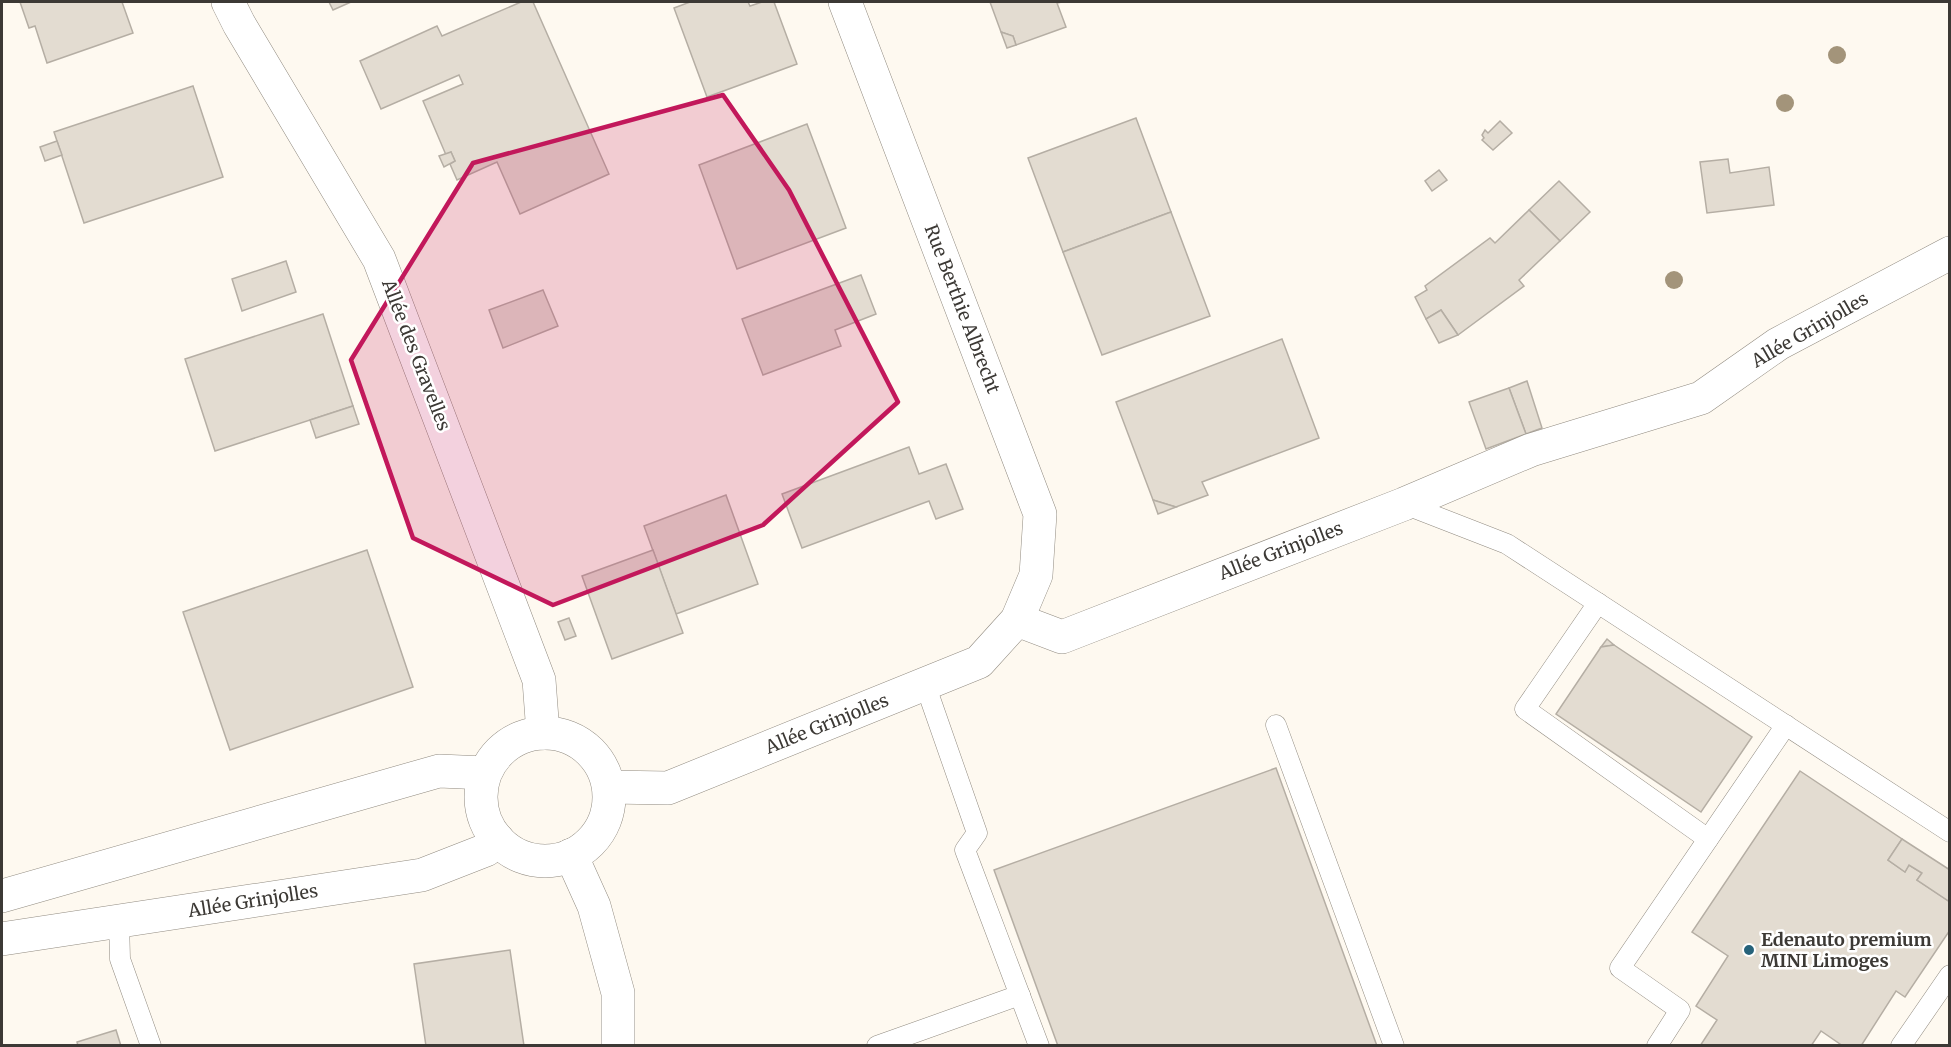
<svg xmlns="http://www.w3.org/2000/svg" width="1951" height="1047" viewBox="0 0 1951 1047" font-family="Merriweather,serif">
  <style>
    .building { fill: #e3dcd1; stroke: #b5aea4; stroke-width: 1.5 }
    .lines { fill: none; stroke-linecap: round; stroke-linejoin: round }
    .lane-casing { stroke: #918b81; stroke-width: 21 }
    .street-casing { stroke: #918b81; stroke-width: 34 }
    .lane { stroke: #fff; stroke-width: 20 }
    .street { stroke: #fff; stroke-width: 33 }
    .tree { fill: #a3947a }
    .marked { fill: #c2185b; fill-opacity: 0.2; stroke: #c2185b; stroke-width: 4.5; stroke-linejoin: round }
    .poi-dot { fill: #26627a; stroke: #fff; stroke-width: 2 }
    .labels { text-anchor: middle; stroke-width: 5; stroke-linejoin: round; paint-order: stroke }
    .street-label { font-size: 18px; fill: #3c3935; stroke: #fff }
    .poi-label { font-size: 18px; font-weight: bold; fill: #3c3935; stroke: #fff; text-anchor: start }
  </style>
  <rect width="100%" height="100%" fill="#fef9f0"/>
  <g class="building">
    <polygon points="20,2 122,2 133,33 47,63 35,26 29,28"/>
    <polygon points="329,2 351,2 333,10"/>
    <polygon points="521,2 533,2 609,174 520,214 497,162 457,180 450,164 455,161 451,152 446,155 423,101 463,84 459,75 381,109 360,61 437,26 442,36"/>
    <polygon points="690,2 748,2 750,6 762,2 774,2 797,64 707,97 674,8"/>
    <polygon points="990,2 1062,2 1057,3 1066,27 1016,45 1013,36 1001,32"/>
    <polygon points="1001,32 1013,36 1016,45 1007,48"/>
    <polygon points="193,86 223,177 84,223 54,132"/>
    <polygon points="1136,118 1171,212 1063,252 1028,158"/>
    <polygon points="1500,121 1512,133 1493,150 1482,140 1484,138 1482,135 1485,130 1488,133"/>
    <polygon points="807,124 846,228 737,269 699,165"/>
    <polygon points="57,141 62,155 45,161 40,147"/>
    <polygon points="451,152 455,161 444,167 439,156"/>
    <polygon points="1728,159 1730,173 1769,167 1774,205 1707,213 1700,162"/>
    <polygon points="1439,170 1447,180 1432,191 1425,181"/>
    <polygon points="1559,181 1590,212 1560,241 1529,210"/>
    <polygon points="1529,210 1560,241 1519,280 1524,286 1458,335 1441,310 1426,319 1415,297 1427,290 1425,286 1490,238 1495,243"/>
    <polygon points="1171,212 1210,316 1102,355 1063,252"/>
    <polygon points="286,261 296,292 242,311 232,279"/>
    <polygon points="861,275 876,314 835,330 841,346 763,375 742,319"/>
    <polygon points="543,290 558,326 503,348 489,310"/>
    <polygon points="1441,310 1458,335 1439,343 1426,319"/>
    <polygon points="323,314 353,406 215,451 185,359"/>
    <polygon points="1282,339 1319,438 1202,482 1208,495 1176,507 1153,500 1116,402"/>
    <polygon points="1527,381 1542,428 1526,434 1509,388"/>
    <polygon points="1509,388 1526,434 1486,449 1469,402"/>
    <polygon points="353,406 359,424 316,438 310,420"/>
    <polygon points="909,447 919,474 946,464 963,509 936,519 929,501 802,548 782,494"/>
    <polygon points="726,495 758,584 676,614 644,526"/>
    <polygon points="1153,500 1176,507 1158,514"/>
    <polygon points="367,550 413,687 230,750 183,612"/>
    <polygon points="653,550 683,633 612,659 582,576"/>
    <polygon points="569,618 576,636 565,640 558,622"/>
    <polygon points="1607,639 1614,645 1601,647"/>
    <polygon points="1614,645 1752,737 1701,812 1556,714 1601,647"/>
    <polygon points="1276,768 1377,1046 1058,1046 994,870"/>
    <polygon points="1800,771 1902,839 1888,860 1905,872 1909,865 1922,873 1917,880 1950,902 1950,930 1905,997 1896,991 1861,1046 1843,1046 1821,1031 1811,1046 1700,1046 1717,1020 1696,1006 1728,956 1692,932"/>
    <polygon points="1902,839 1950,870 1950,902 1917,880 1922,873 1909,865 1905,872 1888,860"/>
    <polygon points="510,950 524,1046 426,1046 414,964"/>
    <polygon points="116,1030 121,1046 78,1046 77,1042"/>
  </g>
  <g class="lines">
    <g class="lane-casing">
      <g id="lane">
        <polyline points="1404,504 1507,544 1950,832"/>
        <polyline points="1598,603 1525,709 1708,839"/>
        <polyline points="925,684 977,833 965,850 1039,1046"/>
        <polyline points="1276,725 1394,1046"/>
        <polyline points="119,921 120,959 151,1046"/>
        <polyline points="877,1046 1020,995"/>
        <polyline points="1657,1046 1680,1010 1620,968 1786,725"/>
        <polyline points="1901,1046 1950,975"/>
      </g>
    </g>
    <g class="street-casing">
      <g id="street">
        <polyline points="228,2 239,24 379,259 539,680 543,733"/>
        <polyline points="1017,620 1062,637 1404,504 1531,450 1701,398 1778,344 1950,253"/>
        <circle cx="545" cy="797" r="64"/>
        <polyline points="609,787 668,788 979,662 1017,620 1036,575 1040,514 845,2"/>
        <polyline points="571,855 594,906 618,993 618,1046"/>
        <polyline points="2,896 439,771 485,773"/>
        <polyline points="2,939 422,875 486,850 498,840"/>
      </g>
    </g>
    <use href="#lane" class="lane"/>
    <use href="#street" class="street"/>
  </g>
  <g class="tree">
    <circle cx="1837" cy="55" r="9"/>
    <circle cx="1785" cy="103" r="9"/>
    <circle cx="1674" cy="280" r="9"/>
  </g>
  <path class="marked" d="M 723,95 L 789,190 L 898,402 L 763,525 L 553,605 L 413,538 L 351,360 L 473,163 Z"/>
  <circle class="poi-dot" cx="1749" cy="950" r="6"/>
  <g class="labels">
    <g class="street-label">
      <text transform="translate(962 309) rotate(69)" y="6">Rue Berthie Albrecht</text>
      <text transform="translate(1810 330) rotate(-30)" y="6">Allée Grinjolles</text>
      <text transform="translate(416 355) rotate(69)" y="6">Allée des Gravelles</text>
      <text transform="translate(1281 551) rotate(-21)" y="6">Allée Grinjolles</text>
      <text transform="translate(827 724) rotate(-22)" y="6">Allée Grinjolles</text>
      <text transform="translate(253 901) rotate(-9)" y="6">Allée Grinjolles</text>
    </g>
    <g class="poi-label">
      <text x="1761" y="946">Edenauto premium<tspan x="1761" dy="21">MINI Limoges</tspan></text>
    </g>
  </g>
  <rect width="1951" height="1047" fill="none" stroke="#3c3935" stroke-width="6"/>
</svg>
